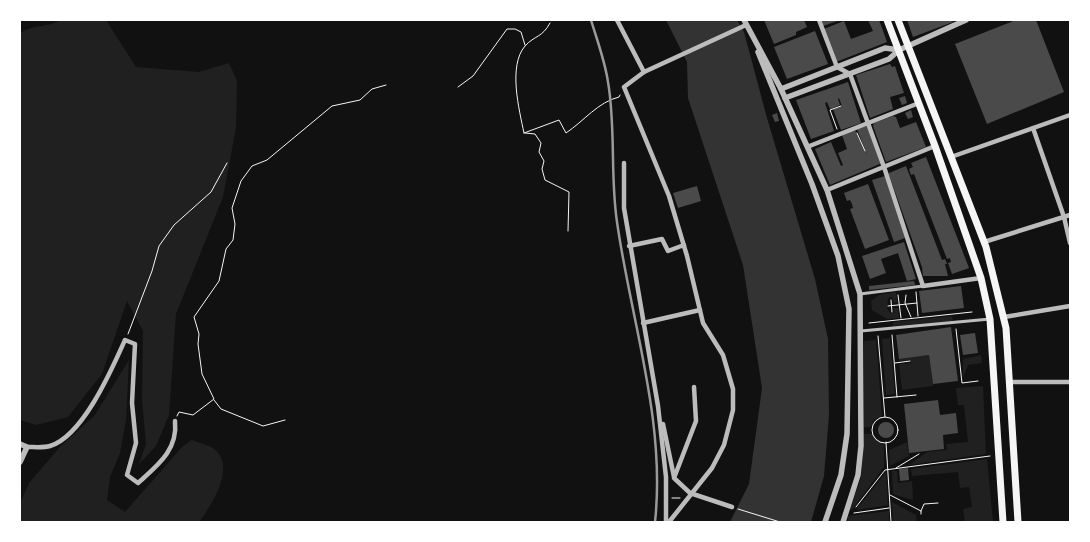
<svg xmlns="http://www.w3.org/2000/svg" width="1090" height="542" viewBox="0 0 1090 542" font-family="'PT Serif',serif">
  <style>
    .green { fill: #202020 }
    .water { fill: #333 }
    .building { fill: #4a4a4a }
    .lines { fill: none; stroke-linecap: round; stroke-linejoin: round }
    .path { stroke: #f5f5f5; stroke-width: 1 }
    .pedestrian { stroke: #bcbcbc; stroke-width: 3 }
    .minor { stroke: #bcbcbc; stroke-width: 4.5 }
    .tertiary { stroke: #bcbcbc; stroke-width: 5.5 }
    .primary { stroke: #f5f5f5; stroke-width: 7 }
    .rail { stroke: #9a9a9a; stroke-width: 2.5 }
  </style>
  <rect width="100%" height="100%" fill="#111"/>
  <g class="green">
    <path d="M 61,20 L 106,20 L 136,67 L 199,72 L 229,63 L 237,81 L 236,128 L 223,197 L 176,314 L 169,415 L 156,446 L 139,464 L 146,444 L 142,401 L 143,331 L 127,301 L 102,374 L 68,417 L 36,425 L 20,420 L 20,33 C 33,24 47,28 61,20 Z"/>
    <polygon points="896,292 897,302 894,303 892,297 888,298 887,308 890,313 894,313 894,308 898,308 899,318 887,319 872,310 871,301 879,295"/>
    <polygon points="952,316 953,321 893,326 893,322"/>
    <polygon points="890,338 895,394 886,395 882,339"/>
    <polygon points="876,340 882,416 874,420 871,427 864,427 864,341"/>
    <polygon points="929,355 933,386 902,390 899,364 911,363 911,360 899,361 899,359"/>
    <polygon points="981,355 982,363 968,365 963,377 963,359"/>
    <path d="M 129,360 L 126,420 L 120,453 L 110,477 L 107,500 L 125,512 L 183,446 L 192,440 C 199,443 209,445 214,449 C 237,466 211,506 199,522 L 20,522 L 20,503 L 29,483 L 60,447 L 95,415 Z"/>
    <polygon points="983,386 986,454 909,465 927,452 947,450 946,444 968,442 964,405 958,405 956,388"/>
    <polygon points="864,434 872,434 884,445 884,467 852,510 850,509 861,478"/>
    <polygon points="907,442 909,456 890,466 889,450"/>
    <polygon points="987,459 993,521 965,522 963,509 972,507 969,487 960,488 958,472 912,476 911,469"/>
    <polygon points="892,471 897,471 898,483 912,481 913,500 893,494"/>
    <polygon points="886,472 888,505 856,510"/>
    <polygon points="892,502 916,515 917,522 893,522"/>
    <polygon points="889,511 889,522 847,522 848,516"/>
  </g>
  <polygon class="water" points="666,20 737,20 744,32 767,118 815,279 828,339 829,415 824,476 811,522 730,522 749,484 762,388 743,265 688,98 687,62"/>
  <g class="building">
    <polygon points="764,20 804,20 807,27 796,32 796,35 774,44"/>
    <polygon points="821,20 840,20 823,26"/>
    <polygon points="868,20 879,20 887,42 836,62 824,29 844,21 851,39 873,31"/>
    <polygon points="907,20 952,20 953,22 913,37"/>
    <polygon points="1016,20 1036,20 1064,92 987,124 955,44"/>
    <polygon points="815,31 828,64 787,79 774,47"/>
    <polygon points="890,64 892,67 895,66 904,93 890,97 893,109 870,118 856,75"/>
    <polygon points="848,82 861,123 841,130 833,109 842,106 839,98 838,99 840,105 833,108 830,109 827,102 825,103 834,131 811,139 796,100"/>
    <polygon points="905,96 907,103 902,105 899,98"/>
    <polygon points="911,110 913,117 908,119 905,113"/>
    <polygon points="777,113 779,121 775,122 772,115"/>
    <polygon points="893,116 896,117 900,128 916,122 926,147 886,162 873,126 874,123"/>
    <polygon points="867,126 882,163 830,185 815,149 831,142 841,166 843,165 838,153 847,149 842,135 855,130 867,155 857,129"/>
    <polygon points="926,157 969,268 952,274 948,263 951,262 950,258 947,259 914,174 911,175 909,169 913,167 911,163"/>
    <polygon points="906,166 942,260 945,259 947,264 945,264 948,276 923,276 922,267 889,175 889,173"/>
    <polygon points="885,176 905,238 894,242 872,180"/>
    <polygon points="868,184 889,240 865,249 850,209 853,208 852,204 850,200 847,201 844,193"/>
    <polygon points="697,186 701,201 678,208 673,193"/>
    <polygon points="904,242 916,279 907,281 898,253 881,259 886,273 870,279 862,256"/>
    <polygon points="914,281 915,285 869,290 869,286"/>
    <polygon points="961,286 964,308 922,313 919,291"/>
    <polygon points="951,327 958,381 933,384 929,355 899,359 896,335"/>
    <polygon points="975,333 978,353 963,355 960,335"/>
    <polygon points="938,400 940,415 956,413 958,433 943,435 944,449 909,453 904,404"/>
    <circle cx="886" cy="430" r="8"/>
    <polygon points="908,468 909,480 900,481 899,469"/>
  </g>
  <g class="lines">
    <g class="path">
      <polyline points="458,87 473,76 507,29 515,29 521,32 525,45"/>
      <polyline points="837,129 830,110 841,106"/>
      <path d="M 524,133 L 559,120 L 566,133 C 584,121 598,102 619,97 L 620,95"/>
      <path d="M 524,133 C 519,109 508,66 525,46 C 535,35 542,38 550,23"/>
      <polyline points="525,133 535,134 541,143 539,152 544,161 542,169 545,180 569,192 568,231"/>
      <polyline points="857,133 865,151"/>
      <polyline points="916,292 918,316"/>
      <polyline points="898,295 901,318"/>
      <polyline points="906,295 905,303 911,317"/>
      <polyline points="891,300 892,312"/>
      <polyline points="888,306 917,303"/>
      <polyline points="869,323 972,312"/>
      <polyline points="956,329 962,383 978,381"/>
      <polyline points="128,334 152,271 159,246 174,225 211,192 227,163"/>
      <polyline points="892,335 897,397"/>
      <polyline points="878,336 885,417"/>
      <polyline points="895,363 910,361"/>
      <polyline points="884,398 916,395"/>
      <polyline points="214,400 221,409 263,426 285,420"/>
      <polyline points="177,416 179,412 193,415 214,399 202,374 198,344 199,334 194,317 219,281 226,249 233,240 235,224 232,208 241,181 252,166 267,160 332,106 360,100 372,89 386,85"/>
      <circle cx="885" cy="430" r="13"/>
      <polyline points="886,442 891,522"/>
      <polyline points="896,468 919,454"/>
      <polyline points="890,495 921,511 921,514"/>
      <polyline points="672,498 680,498"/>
      <polyline points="856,507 885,470 990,456"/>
      <polyline points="738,509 780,522"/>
      <polyline points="921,511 924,504 938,503"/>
      <polyline points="854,513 889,508"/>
    </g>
    <g class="pedestrian">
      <polyline points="860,294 923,286"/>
      <polyline points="861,331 990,319"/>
    </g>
    <g class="minor">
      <polyline points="617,20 644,72"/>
      <polyline points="819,20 837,67 850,74 884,167 923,286 981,278"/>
      <polyline points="1033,128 1064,217 1070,243"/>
      <polyline points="807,147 919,103"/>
      <polyline points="951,157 1070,115"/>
      <polyline points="624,163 624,208 658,406 666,477 666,522"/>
      <polyline points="827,190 935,146"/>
      <polyline points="984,242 1070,215"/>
      <polyline points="629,246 662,239 668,251 684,245"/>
      <polyline points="1004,317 1070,306"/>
      <polyline points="643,323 700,310"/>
      <polyline points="1010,382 1070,382"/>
      <polyline points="694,387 696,421 674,478 690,493 732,507"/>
      <polyline points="663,424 674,477"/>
      <path d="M 27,447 C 34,447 44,448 50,446 C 83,436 112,369 125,340 L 135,344 L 132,403 L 136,443 L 127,475 L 138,483 C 158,465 178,450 175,421"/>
      <polyline points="669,522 712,468 724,445 733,410 733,389 723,355 703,323 687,256 669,196 624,87 644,72 746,25"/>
    </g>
    <g class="tertiary">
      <polyline points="744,20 781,89 827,190 860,294 861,446 858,475 843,522"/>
      <polyline points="758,52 812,184 838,256 849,309 847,434 841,475 825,522"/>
      <polyline points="781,89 885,48 899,50"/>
      <polyline points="785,98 889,59 899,50 966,20"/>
      <polyline points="20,444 27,447 20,462"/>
    </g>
    <g class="primary">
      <polyline points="887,20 935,146 981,278 990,319 1003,522"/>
      <polyline points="898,20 986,247 1006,328 1018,522"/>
    </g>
    <path class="rail" d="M 591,20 C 597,40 605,61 608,82 C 616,128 610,176 617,222 C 631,321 666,421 655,522"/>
  </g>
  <rect width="1090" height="542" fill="none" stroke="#ffffff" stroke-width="42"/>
</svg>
